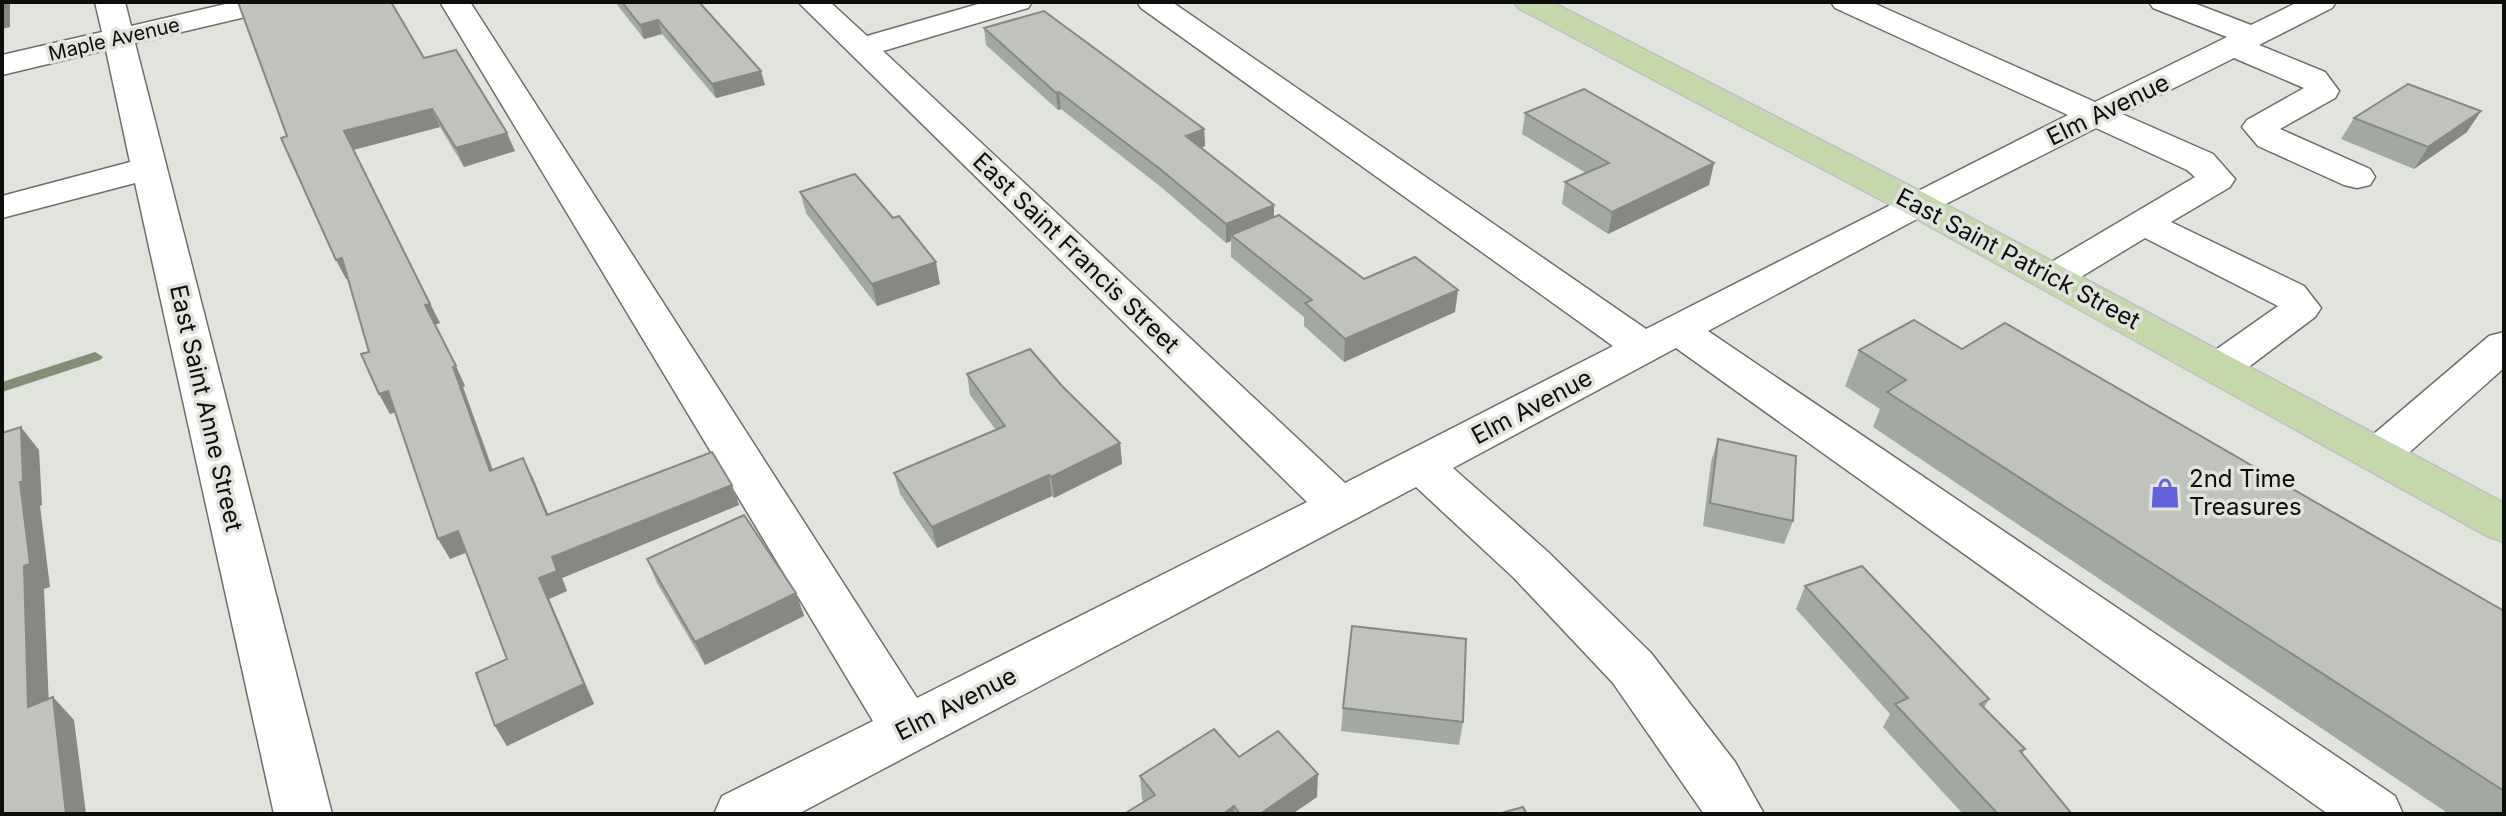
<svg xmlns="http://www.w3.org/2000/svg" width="2506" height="816" viewBox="0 0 2506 816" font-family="Inter,sans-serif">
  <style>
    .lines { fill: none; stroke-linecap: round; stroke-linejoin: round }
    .stream { fill: #838f75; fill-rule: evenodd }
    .minor-casing { stroke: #6c6f69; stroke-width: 3 }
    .major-casing { stroke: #c0c0c0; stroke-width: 3 }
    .minor { fill: #fff; fill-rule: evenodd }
    .major { fill: #c4d8ac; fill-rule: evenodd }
    .wall { fill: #a4a8a2 }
    .shaded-wall { fill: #868884 }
    .building { fill: #bfc3bc; stroke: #868884; stroke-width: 2 }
    .labels { text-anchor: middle; stroke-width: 7; stroke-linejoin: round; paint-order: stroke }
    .far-street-label { font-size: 20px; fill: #0c0e0b; stroke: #e0e4dc }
    .street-label { font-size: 24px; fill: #0c0e0b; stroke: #e0e4dc }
    .poi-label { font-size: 24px; fill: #0c0e0b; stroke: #e0e4dc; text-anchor: start }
  </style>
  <rect width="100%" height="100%" fill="#e0e4dc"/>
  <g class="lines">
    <polygon class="stream" points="95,352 103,357 100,360 2,392 2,382"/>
    <g class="minor-casing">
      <g id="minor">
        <polygon points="95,2 125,2 131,26 234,2 288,2 284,8 135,43 332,814 274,814 135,183 2,218 2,196 130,162 106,50 2,75 2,55 102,32"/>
        <polygon points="440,2 470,2 917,698 1307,502 798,2 830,2 867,36 985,2 1032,2 1028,8 883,51 1345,483 1613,346 1141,8 1137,2 1172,2 1646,329 2068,115 1835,8 1831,2 1871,2 2095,102 2227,37 2153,8 2149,2 2191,2 2251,25 2298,2 2336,2 2332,8 2259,45 2325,72 2339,91 2335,98 2280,129 2370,169 2375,177 2370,185 2357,188 2344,185 2258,146 2242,127 2247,120 2304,88 2234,58 2122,114 2213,154 2235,179 2230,187 2171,222 2304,286 2321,308 2315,317 2234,378 2219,382 2204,378 2198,368 2204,358 2278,306 2145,238 2066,286 2052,290 2038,286 2032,278 2038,270 2195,177 2187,170 2096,128 1930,212 1708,331 2395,796 2403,814 2328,814 1676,348 1453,468 1548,552 1651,653 1735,762 1764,814 1704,814 1613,683 1514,578 1416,487 798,814 714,814 722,796 873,721"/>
        <polygon points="2504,332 2504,368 2394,466 2378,471 2362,466 2355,455 2362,444 2489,336"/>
      </g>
    </g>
    <g class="major-casing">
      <polygon id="major" points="1514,2 1552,2 1930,196 2504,503 2504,542 2487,536 1904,212 1518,8"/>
    </g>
    <use href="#minor" class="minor"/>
    <use href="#major" class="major"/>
  </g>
  <g class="wall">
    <polygon points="615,2 699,2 765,85 716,98 662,34 644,39"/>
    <polygon points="984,28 1204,129 1205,146 1202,148 1274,217 1364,279 1455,312 1344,362 1304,326 1304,317 1231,257 1231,241 1226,243 1161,187 1061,109 1058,110 986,45"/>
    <polygon points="424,58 515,151 464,167 440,127 353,150 440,323 435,325 465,386 463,387 493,470 533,478 548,515 732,485 739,505 562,578 567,591 549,599 594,704 507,746 495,726 507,659 466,553 450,559 396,412 390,414 379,394 369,352 348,279 346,279 287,136"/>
    <polygon points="1525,113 1714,163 1709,185 1608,234 1562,204 1565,182 1586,173 1522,134"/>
    <polygon points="2354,118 2467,132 2414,169 2341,139"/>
    <polygon points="800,192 940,284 877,306 806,213"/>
    <polygon points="1962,349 2504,611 2504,814 2449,814 1873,427 1880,409 1845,386 1859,350"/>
    <polygon points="967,374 1062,386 1120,443 1122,464 1054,498 1052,496 937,548 900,494 894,473 996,430 970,395"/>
    <polygon points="1718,439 1793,521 1784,544 1703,526 1711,462"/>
    <polygon points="647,559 796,593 804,616 705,665 657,583"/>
    <polygon points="1805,586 1989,699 1984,708 2025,749 2022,754 2072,814 1963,814 1883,727 1890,714 1796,609"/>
    <polygon points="1343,708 1463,722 1459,745 1341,731"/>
    <polygon points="1239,757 1317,797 1292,814 1124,814 1144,802 1142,799 1140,776"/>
  </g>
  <g class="shaded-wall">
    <polygon points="2,2 10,2 10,27 2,29"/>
    <polygon points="658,20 662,34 644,39 640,25"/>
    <polygon points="761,71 765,85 716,98 712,84"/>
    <polygon points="1059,92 1061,109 1058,110 1056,93"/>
    <polygon points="432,109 440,127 353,150 344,131"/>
    <polygon points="2481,111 2467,132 2414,169 2428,147"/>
    <polygon points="1204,129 1205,146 1187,153 1186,136"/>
    <polygon points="507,133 515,151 464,167 456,148"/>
    <polygon points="1714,163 1709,185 1608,234 1612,212"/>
    <polygon points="1274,205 1274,223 1231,235 1231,241 1226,243 1226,224"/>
    <polygon points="342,258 352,277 346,279 336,260"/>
    <polygon points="936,262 940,284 877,306 872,284"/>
    <polygon points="1458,290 1455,312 1344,362 1345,339"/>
    <polygon points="430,304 440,323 434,325 425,305"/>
    <polygon points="456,366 465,386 463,387 500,491 490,471 453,367"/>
    <polygon points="388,391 399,411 390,414 379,394"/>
    <polygon points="21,427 39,450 42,505 40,506 50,587 44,589 50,730 28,707 20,482"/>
    <polygon points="1120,443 1122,464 1054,498 1051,477"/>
    <polygon points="523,458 533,478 557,535 547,515"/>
    <polygon points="1049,475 1052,496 937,548 932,527"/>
    <polygon points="732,485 739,505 562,578 567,591 549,599 594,704 507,746 495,726 539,578 552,557"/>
    <polygon points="458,531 469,551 450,559 438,539"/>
    <polygon points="796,593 804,616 705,665 695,642"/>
    <polygon points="53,697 74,720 86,814 66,814"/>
    <polygon points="1318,774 1317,797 1292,814 1260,814"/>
    <polygon points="1234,806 1234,814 1223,814"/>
  </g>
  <g class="building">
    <polygon points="238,2 391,2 424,58 456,50 507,133 456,148 432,109 344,131 430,304 425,305 456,366 453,367 490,471 523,458 547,515 712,452 732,485 552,557 557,571 539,578 584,684 495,726 476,673 507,659 458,531 438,539 388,391 379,394 361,354 369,352 342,258 336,260 281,138 287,136"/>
    <polygon points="622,2 699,2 761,71 712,84 658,20 640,25"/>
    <polygon points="1044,11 1204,129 1186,136 1274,205 1226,224 1160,169 1059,92 1056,93 984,28"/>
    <polygon points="2408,84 2481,111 2428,147 2354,118"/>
    <polygon points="1584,89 1714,163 1612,212 1565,182 1609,163 1525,113"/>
    <polygon points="855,174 893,218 899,216 936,262 872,284 800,192"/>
    <polygon points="1279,215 1364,279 1415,257 1458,290 1345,339 1305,303 1312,300 1231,235"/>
    <polygon points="1914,320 1962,349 2005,323 2504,611 2504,791 1887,392 1906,380 1859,350"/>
    <polygon points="1030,349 1062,386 1120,443 1051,477 1049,475 932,527 894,473 1005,426 967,374"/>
    <polygon points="21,427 23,482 20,482 30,564 24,566 28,707 53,697 66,814 2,814 2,433"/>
    <polygon points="1718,439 1796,456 1793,521 1710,503"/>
    <polygon points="744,515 796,593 695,642 647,559"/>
    <polygon points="1862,566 1989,699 1980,704 2025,749 2020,751 2072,814 1998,814 1895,704 1908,698 1805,586"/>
    <polygon points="1352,626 1466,639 1463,722 1343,708"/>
    <polygon points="1214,729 1239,757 1278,731 1318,774 1260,814 1240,814 1234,806 1223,814 1124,814 1155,795 1140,776"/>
    <polygon points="1523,807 1527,814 1498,814"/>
  </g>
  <defs>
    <g id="shop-bare" transform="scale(2.4)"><path d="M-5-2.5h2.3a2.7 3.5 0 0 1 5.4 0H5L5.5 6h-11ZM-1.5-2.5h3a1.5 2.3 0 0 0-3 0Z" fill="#6263dc" stroke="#e0e4dc" stroke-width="2.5" paint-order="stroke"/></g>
  </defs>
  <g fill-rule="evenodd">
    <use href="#shop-bare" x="2165" y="493"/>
  </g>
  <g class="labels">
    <g class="far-street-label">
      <text transform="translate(114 39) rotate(-13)" y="7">Maple Avenue</text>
    </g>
    <g class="street-label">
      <text transform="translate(2108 110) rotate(-26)" y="8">Elm Avenue</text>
      <text transform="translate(1076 253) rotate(44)" y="8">East Saint Francis Street</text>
      <text transform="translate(2018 259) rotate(28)" y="8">East Saint Patrick Street</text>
      <text transform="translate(1532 407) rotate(-28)" y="8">Elm Avenue</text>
      <text transform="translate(206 408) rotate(77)" y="8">East Saint Anne Street</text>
      <text transform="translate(956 704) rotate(-27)" y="8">Elm Avenue</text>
    </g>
    <g class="poi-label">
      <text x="2189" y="487">2nd Time<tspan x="2189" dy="28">Treasures</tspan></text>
    </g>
  </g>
  <rect width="2506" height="816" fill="none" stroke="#0c0e0b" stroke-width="8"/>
</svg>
